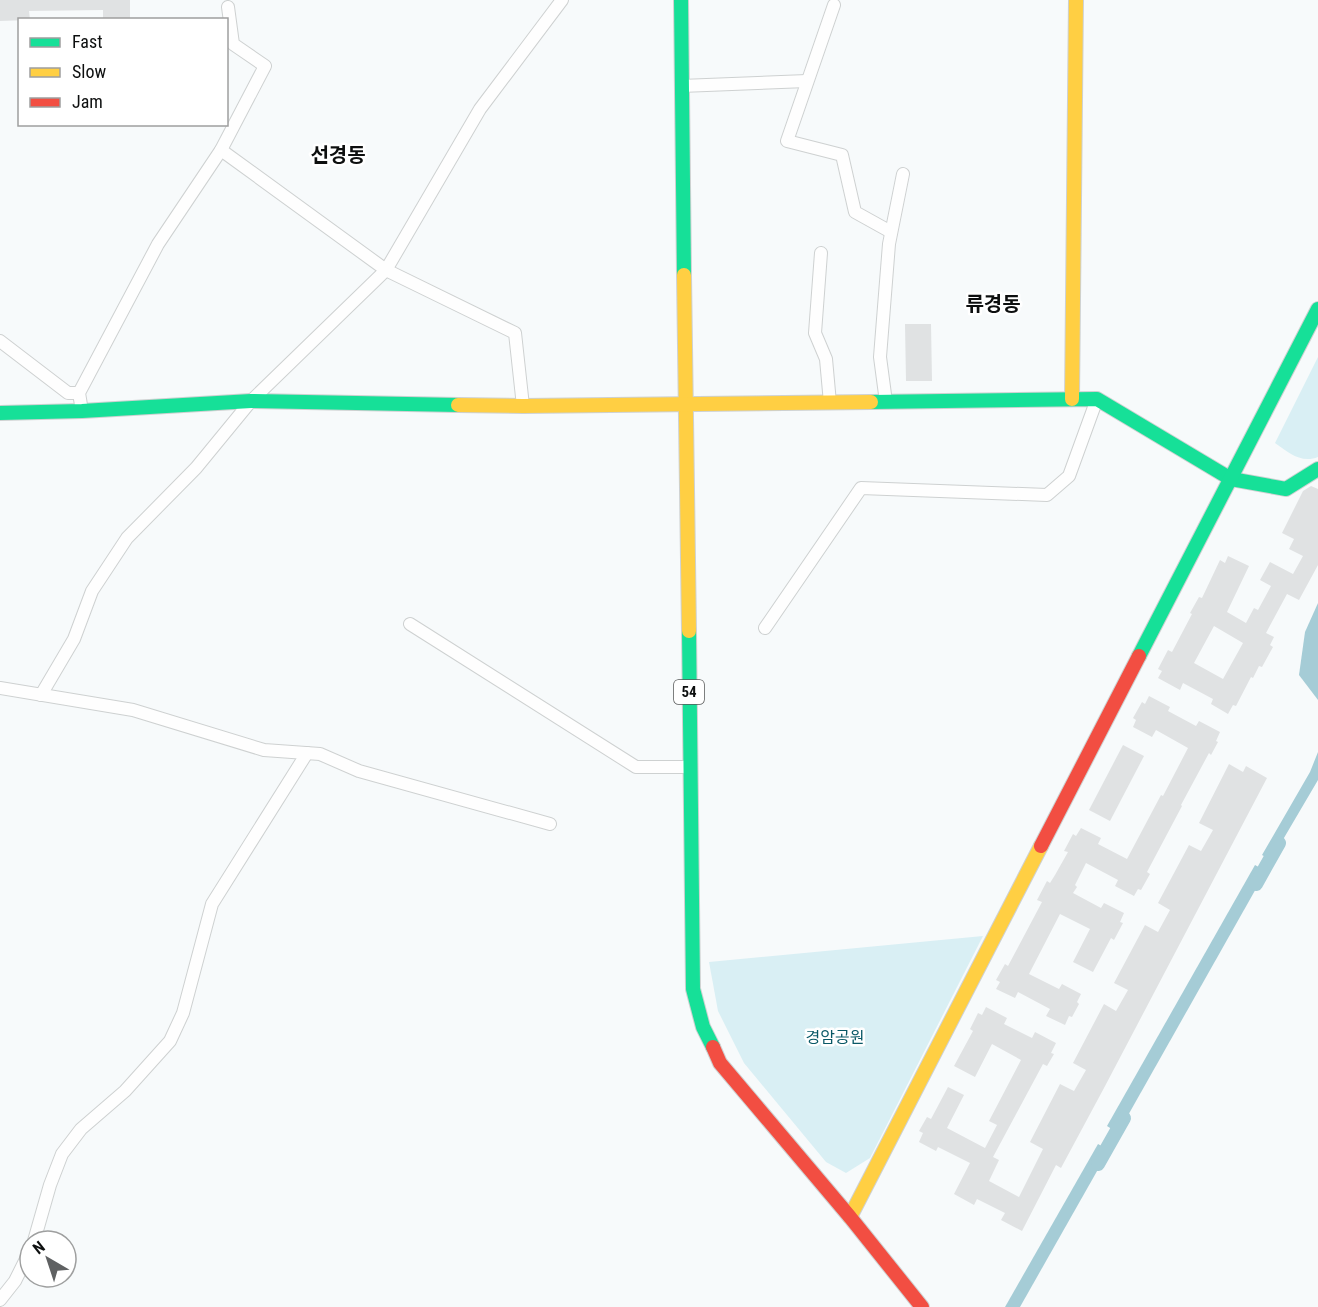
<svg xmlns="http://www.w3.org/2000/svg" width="1318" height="1307" viewBox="0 0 1318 1307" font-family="'Roboto Condensed','Noto Sans KR',sans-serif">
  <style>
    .green { fill: #d9eff4 }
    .water { fill: #a5ccd6 }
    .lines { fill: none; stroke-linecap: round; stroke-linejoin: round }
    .canal { stroke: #a5ccd6; stroke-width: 14 }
    .building { fill: #e0e2e3; fill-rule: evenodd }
    .street-casing { stroke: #ced1d1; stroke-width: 14 }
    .fast-casing { stroke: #ced1d1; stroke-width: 16 }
    .slow-casing { stroke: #ced1d1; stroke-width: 16 }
    .jam-casing { stroke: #ced1d1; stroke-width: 16 }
    .street { stroke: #fefefe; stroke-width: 12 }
    .fast { stroke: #16e098; stroke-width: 14 }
    .slow { stroke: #ffcf43; stroke-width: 14 }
    .jam { stroke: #f24e42; stroke-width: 14 }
    .labels { text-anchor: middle; stroke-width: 5; stroke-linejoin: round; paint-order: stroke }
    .shield { fill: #fff; stroke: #565757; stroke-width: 1.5 }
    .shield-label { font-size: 15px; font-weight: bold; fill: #0d0f0f }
    .park-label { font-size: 16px; fill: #095866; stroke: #fff }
    .quarter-label { font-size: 20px; font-weight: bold; fill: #0d0f0f; stroke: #fff }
  </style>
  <rect width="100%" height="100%" fill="#f7fafb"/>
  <g class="green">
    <path d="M 1318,357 L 1318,457 C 1301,464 1288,452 1275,443 Z"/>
    <polygon points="983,936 870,1158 846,1173 826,1162 744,1063 718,1011 709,962"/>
  </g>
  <g class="water">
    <polygon points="1318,603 1318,700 1299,675 1305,632"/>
    <polygon points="1318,752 1318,780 1271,860 1262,855 1310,772"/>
    <polygon points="1255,865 1266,871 1118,1133 1107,1126"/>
    <polygon points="1098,1144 1109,1150 1020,1307 1005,1307"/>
  </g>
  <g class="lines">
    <g class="canal">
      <polyline points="1256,884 1279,843"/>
      <polyline points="1098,1164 1124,1118"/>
    </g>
  </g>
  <g class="building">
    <polygon points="0,0 130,0 130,20 103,20 103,10 29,11 30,20 0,21"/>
    <polygon points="905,324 931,324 932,381 906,381"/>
    <path d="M 1311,486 L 1318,489 L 1318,565 L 1299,600 L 1287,594 L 1266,633 L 1274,637 L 1270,645 L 1273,647 L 1262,667 L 1259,666 L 1253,678 L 1251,677 L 1236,706 L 1233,705 L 1228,714 L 1211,704 L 1213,699 L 1183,683 L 1180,690 L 1158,678 L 1162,671 L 1158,669 L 1168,650 L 1172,652 L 1192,614 L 1190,613 L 1199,597 L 1202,598 L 1220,560 L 1225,563 L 1228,556 L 1249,566 L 1227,612 L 1246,623 L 1254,608 L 1258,610 L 1271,586 L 1260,580 L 1270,562 L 1293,574 L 1303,556 L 1289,549 L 1294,539 L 1282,533 L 1303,491 ZM 1214,626 L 1243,643 L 1223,679 L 1194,663 Z"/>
    <polygon points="1149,696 1170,707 1168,711 1196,726 1199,721 1220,732 1216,741 1218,742 1211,755 1209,753 1181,805 1182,806 1147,872 1150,874 1141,890 1138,889 1134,896 1115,886 1118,880 1086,863 1075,885 1077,887 1073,893 1101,908 1104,903 1124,913 1120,922 1123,923 1114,940 1111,938 1093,972 1073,962 1090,929 1060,914 1029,974 1059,989 1062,984 1081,994 1077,1002 1079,1004 1072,1017 1069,1016 1065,1025 1046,1016 1050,1009 1018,992 1015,998 996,989 1000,982 996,980 1005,964 1008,966 1042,902 1037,900 1047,881 1050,883 1055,875 1068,852 1064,851 1073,834 1076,836 1081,828 1101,838 1098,844 1127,859 1161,795 1163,796 1188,748 1156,730 1152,737 1133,727 1136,720 1133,718 1142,702 1145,704"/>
    <polygon points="1123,745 1144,756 1110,821 1089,810"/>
    <polygon points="1229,764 1243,772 1246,766 1267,778 1104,1088 1061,1168 1056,1165 1022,1231 1001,1220 1005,1213 977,1199 974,1205 954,1194 970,1163 938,1147 936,1151 919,1142 923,1133 919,1131 927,1117 931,1119 948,1087 964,1095 947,1128 985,1148 997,1125 989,1121 1021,1060 992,1044 975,1077 954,1066 973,1031 970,1029 978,1013 982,1015 986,1007 1007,1018 1004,1024 1032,1038 1035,1032 1056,1043 1051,1053 1054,1054 1047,1066 1043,1064 993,1157 999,1160 989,1181 1019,1197 1043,1149 1030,1142 1060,1084 1074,1091 1086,1070 1073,1063 1104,1004 1116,1011 1128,990 1114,983 1145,925 1158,932 1170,910 1158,903 1189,845 1201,851 1213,830 1199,823"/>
  </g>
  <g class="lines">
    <g class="street-casing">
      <g id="street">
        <polyline points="834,5 787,141 842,155 855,212 891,232"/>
        <polyline points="681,86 807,81"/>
        <polyline points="221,150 386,270 515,333 523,406"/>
        <polyline points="821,253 815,333 826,359 830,403"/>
        <polyline points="0,341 68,393 79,393"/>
        <polyline points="886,402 880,357 889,244 903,174"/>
        <polyline points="82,411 79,393 158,244 221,150 265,66 233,44 228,7"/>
        <polyline points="410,624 636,767 690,767"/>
        <polyline points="765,628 861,488 1047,495 1069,476 1097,399"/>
        <polyline points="0,688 133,710 264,750 320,754 359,771 550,824"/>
        <polyline points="41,695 74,639 92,591 127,538 196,468 251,401 386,270 480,109 562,0"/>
        <polyline points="34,1241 50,1185 62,1154 81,1129 125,1091 170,1041 183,1013 212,904 307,753"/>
        <polyline points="0,1300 15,1281 30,1251"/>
      </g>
    </g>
    <g class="fast-casing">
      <g id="fast">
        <polyline points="681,0 684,275"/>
        <polyline points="871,402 1097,399 1231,479 1286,489 1318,469"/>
        <polyline points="0,413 82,411 251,401 458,405"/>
        <polyline points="689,631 693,989 703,1027 713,1047"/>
        <polyline points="1139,656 1318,309"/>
      </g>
    </g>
    <g class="slow-casing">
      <g id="slow">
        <polyline points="684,275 689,631"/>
        <polyline points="1072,399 1076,0"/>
        <polyline points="458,405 523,406 871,402"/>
        <polyline points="850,1217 1041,846"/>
      </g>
    </g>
    <g class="jam-casing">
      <g id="jam">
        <polyline points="1041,846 1139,656"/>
        <polyline points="713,1047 720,1063 850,1217 922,1307"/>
      </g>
    </g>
    <use href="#street" class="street"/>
    <use href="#fast" class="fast"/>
    <use href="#slow" class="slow"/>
    <use href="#jam" class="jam"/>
  </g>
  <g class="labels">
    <rect class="shield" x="674" y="680" width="30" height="24" rx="4.5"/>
    <g class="shield-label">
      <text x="689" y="697">54</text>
    </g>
    <g class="park-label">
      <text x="835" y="1043">경암공원</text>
    </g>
    <g class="quarter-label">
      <text x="338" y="162">선경동</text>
      <text x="993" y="311">류경동</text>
    </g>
  </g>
  <rect x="18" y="18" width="210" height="108" fill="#ffffff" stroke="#9e9f9f" stroke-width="1.5"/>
  <rect x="30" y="38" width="30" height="9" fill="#16e098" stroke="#9e9f9f" stroke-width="1.5"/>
  <text x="72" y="48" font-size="18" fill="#0d0f0f">Fast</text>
  <rect x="30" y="68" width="30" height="9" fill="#ffcf43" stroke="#9e9f9f" stroke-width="1.5"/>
  <text x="72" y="78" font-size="18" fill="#0d0f0f">Slow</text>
  <rect x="30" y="98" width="30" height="9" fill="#f24e42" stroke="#9e9f9f" stroke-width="1.5"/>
  <text x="72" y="108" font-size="18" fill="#0d0f0f">Jam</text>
  <g transform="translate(48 1259) rotate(321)"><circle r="28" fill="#ffffff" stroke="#9e9f9f" stroke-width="1.5"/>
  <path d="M0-4.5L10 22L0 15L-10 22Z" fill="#5f6162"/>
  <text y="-9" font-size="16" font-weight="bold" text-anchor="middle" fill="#0d0f0f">N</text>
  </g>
</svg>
